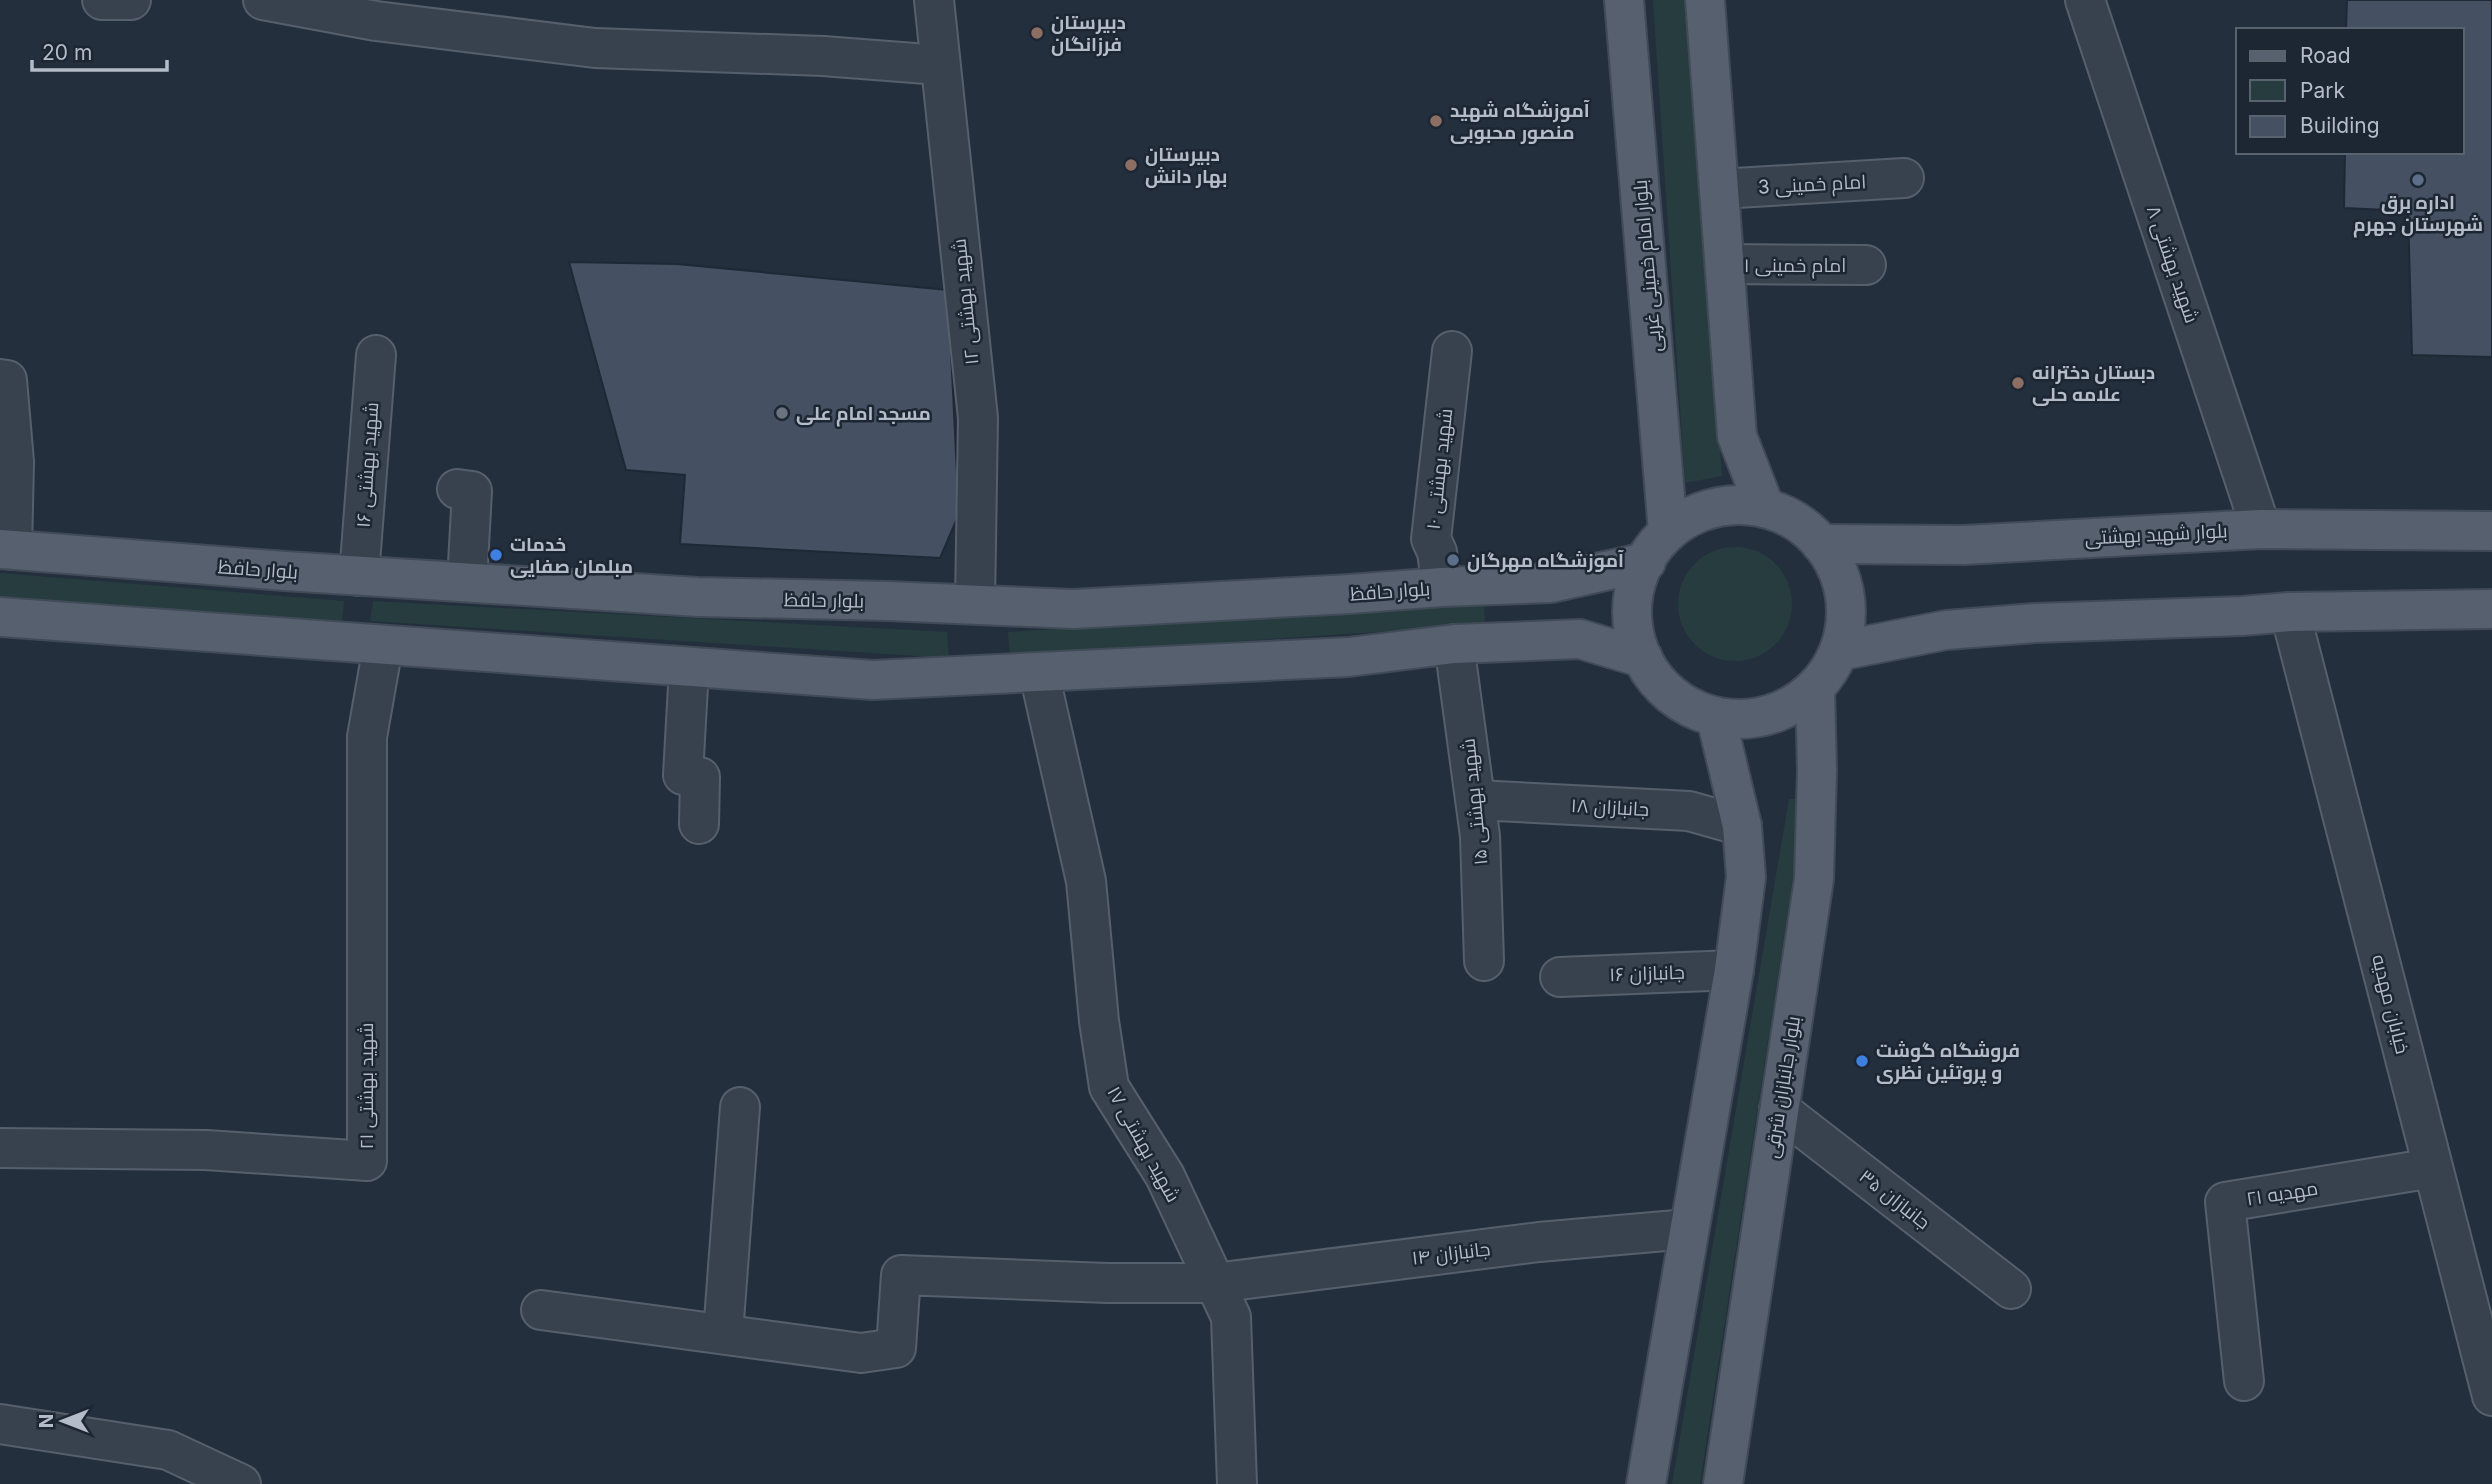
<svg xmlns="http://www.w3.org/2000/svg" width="2492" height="1484" viewBox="0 0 2492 1484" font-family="Inter,Cairo,sans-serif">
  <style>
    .green { fill: #263c3f }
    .building { fill: #455162; stroke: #1f2835; stroke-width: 2 }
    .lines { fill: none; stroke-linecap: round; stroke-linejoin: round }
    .minor-casing { stroke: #565f6c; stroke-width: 42 }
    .major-casing { stroke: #414a57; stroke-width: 42 }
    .minor { stroke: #38414e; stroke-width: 38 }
    .major { stroke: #56606e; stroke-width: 38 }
    .education-dot { fill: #8d6e63; stroke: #1d2633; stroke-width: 2.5 }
    .service-dot { fill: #5c6f8a; stroke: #1d2633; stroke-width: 2.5 }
    .worship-dot { fill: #6b7280; stroke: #1d2633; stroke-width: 2.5 }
    .shop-dot { fill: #3f7fe0; stroke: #1d2633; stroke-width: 2.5 }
    .labels { text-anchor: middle; stroke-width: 5; stroke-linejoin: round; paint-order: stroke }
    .poi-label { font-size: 19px; font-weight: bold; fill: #b4bcc9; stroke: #1d2633; text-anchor: start }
    .street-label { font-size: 19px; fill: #b4bcc9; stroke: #1d2633 }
  </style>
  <rect width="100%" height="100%" fill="#242f3e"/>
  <g class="green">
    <polygon points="1653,0 1685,0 1722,476 1685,483"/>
    <circle cx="1735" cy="604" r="57"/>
    <polygon points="0,573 344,601 342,623 0,598"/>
    <polygon points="373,601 947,632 949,658 370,621"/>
    <polygon points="1484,603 1485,625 1010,656 1008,632"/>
    <polygon points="1789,799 1805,799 1700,1484 1672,1484"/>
  </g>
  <g class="building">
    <polygon points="2347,0 2492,0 2492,357 2412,355 2408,211 2344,208 2345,152 2462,152 2462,30 2346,30"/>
    <polygon points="569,262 677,264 948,290 959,514 940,558 680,544 685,475 626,470"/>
  </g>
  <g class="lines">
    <g class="minor-casing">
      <g id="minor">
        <polyline points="102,0 131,0"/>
        <polyline points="263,0 376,21 595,48 823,56 940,65"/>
        <polyline points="934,0 978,418 975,604"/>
        <polyline points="2085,0 2261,529"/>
        <polyline points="1719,189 1904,178"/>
        <polyline points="1725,264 1866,265"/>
        <polyline points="0,379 7,380 14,462 12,550"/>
        <polyline points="457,489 472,491 467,582"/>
        <polyline points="359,576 376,355"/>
        <polyline points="1442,587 1437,552 1431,539 1452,351"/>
        <polyline points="2290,612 2492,1396"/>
        <polyline points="1454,644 1480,836 1484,961"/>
        <polyline points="689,668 683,775 700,777 699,824"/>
        <polyline points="1039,673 1086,881 1099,1021 1109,1087 1165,1176 1231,1317 1237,1484"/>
        <polyline points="1476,800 1689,811 1742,826"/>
        <polyline points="1560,977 1734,970"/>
        <polyline points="1779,1109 2011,1289"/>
        <polyline points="0,1148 206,1150 367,1161 367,737 383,646"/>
        <polyline points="541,1310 861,1353 896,1348 901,1275 1108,1283 1215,1283 1539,1242 1688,1229"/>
        <polyline points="723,1334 740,1107"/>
        <polyline points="2244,1381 2225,1202 2433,1168"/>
        <polyline points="0,1424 168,1450 241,1484"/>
      </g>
    </g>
    <g class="major-casing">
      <g id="major">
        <polyline points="1624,0 1668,532"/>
        <polyline points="1705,0 1737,436 1765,508"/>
        <circle cx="1739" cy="612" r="107"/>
        <polyline points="1821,544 1964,545 2261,529 2492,531"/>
        <polyline points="0,549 285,571 698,597 888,601 1073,609 1350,594 1442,587 1551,583 1646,562"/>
        <polyline points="0,617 873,680 1349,657 1454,644 1580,639 1643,658"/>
        <polyline points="1839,651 1946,630 2035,623 2242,616 2290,612 2492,609"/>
        <polyline points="1646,1484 1734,970 1746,877 1742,826 1716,717"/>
        <polyline points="1723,1484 1814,879 1817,770 1815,688"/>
      </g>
    </g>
    <use href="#minor" class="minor"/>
    <use href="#major" class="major"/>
  </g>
  <g class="education-dot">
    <circle cx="1037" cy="33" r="7"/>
    <circle cx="1436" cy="121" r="7"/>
    <circle cx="1131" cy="165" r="7"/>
    <circle cx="2018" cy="383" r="7"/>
  </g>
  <g class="service-dot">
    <circle cx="2418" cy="180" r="7"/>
    <circle cx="1453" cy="560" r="7"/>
  </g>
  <circle class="worship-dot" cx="782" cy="413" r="7"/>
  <g class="shop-dot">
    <circle cx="496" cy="555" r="7"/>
    <circle cx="1862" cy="1061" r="7"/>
  </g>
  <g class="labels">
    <g class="poi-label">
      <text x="1051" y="29">دبیرستان<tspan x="1051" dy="22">فرزانگان</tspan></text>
      <text x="1450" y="117">آموزشگاه شهید<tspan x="1450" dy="22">منصور محبوبی</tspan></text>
      <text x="1145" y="161">دبیرستان<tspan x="1145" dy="22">بهار دانش</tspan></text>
      <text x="2418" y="209" text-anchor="middle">اداره برق<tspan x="2418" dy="22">شهرستان جهرم</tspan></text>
      <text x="2032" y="379">دبستان دخترانه<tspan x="2032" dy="22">علامه حلی</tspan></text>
      <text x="796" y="420">مسجد امام علی</text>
      <text x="510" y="551">خدمات<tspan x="510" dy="22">مبلمان صفایی</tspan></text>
      <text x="1467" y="567">آموزشگاه مهرگان</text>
      <text x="1876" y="1057">فروشگاه گوشت<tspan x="1876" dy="22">و پروتئین نظری</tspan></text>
    </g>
    <g class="street-label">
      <text transform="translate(1812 184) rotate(-3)" y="7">امام خمینی 3</text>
      <text transform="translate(2173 264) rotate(71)" y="7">شهید بهشتی ۸</text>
      <text x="1795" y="272">امام خمینی ۱</text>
      <text transform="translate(1647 266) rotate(-95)" y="7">بلوار امام خمینی غربی</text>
      <text transform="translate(965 302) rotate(-96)" y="7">شهید بهشتی ۱۲</text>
      <text transform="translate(367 465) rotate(-86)" y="7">شهید بهشتی ۱۶</text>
      <text transform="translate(1439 469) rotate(-84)" y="7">شهید بهشتی ۱۰</text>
      <text transform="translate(2156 534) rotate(-3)" y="7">بلوار شهید بهشتی</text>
      <text transform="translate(258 569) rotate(4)" y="7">بلوار حافظ</text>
      <text transform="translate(1390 591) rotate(-4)" y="7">بلوار حافظ</text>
      <text transform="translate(824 600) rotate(1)" y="7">بلوار حافظ</text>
      <text transform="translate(1474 802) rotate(-96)" y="7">شهید بهشتی ۱۵</text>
      <text transform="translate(1610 807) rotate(3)" y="7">جانبازان ۱۸</text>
      <text transform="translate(1647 973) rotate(-2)" y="7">جانبازان ۱۶</text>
      <text transform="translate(2391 1004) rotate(76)" y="7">خیابان مهدیه</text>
      <text transform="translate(366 1086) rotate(-90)" y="7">شهید بهشتی ۲۱</text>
      <text transform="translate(1782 1087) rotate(-81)" y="7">بلوار جانبازان شرقی</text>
      <text transform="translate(1144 1144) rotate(61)" y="7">شهید بهشتی ۱۷</text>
      <text transform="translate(2282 1193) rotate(-9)" y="7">مهدیه ۲۱</text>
      <text transform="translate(1895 1199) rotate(38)" y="7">جانبازان ۳۵</text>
      <text transform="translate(1451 1253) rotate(-7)" y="7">جانبازان ۱۴</text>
    </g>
  </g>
  <rect x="2236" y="28" width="228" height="126" fill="#1d2633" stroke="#59626f" stroke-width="2"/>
  <rect x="2250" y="51" width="35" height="10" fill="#56606e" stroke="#59626f" stroke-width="2"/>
  <text x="2300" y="63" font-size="21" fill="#b4bcc9">Road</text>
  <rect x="2250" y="80" width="35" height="21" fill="#263c3f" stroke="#59626f" stroke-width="2"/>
  <text x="2300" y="98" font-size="21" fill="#b4bcc9">Park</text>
  <rect x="2250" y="116" width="35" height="21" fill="#455162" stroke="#59626f" stroke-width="2"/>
  <text x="2300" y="133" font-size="21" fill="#b4bcc9">Building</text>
  <g transform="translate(63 1421) rotate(270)" stroke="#1d2633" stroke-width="5" paint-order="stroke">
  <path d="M0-5L12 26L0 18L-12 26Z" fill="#b4bcc9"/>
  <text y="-10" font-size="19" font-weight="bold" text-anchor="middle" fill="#b4bcc9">N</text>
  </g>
  <path d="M32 60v10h135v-10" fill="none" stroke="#b4bcc9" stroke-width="3.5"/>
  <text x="42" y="60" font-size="21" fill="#b4bcc9" stroke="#1d2633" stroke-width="5" paint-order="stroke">20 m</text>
</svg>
